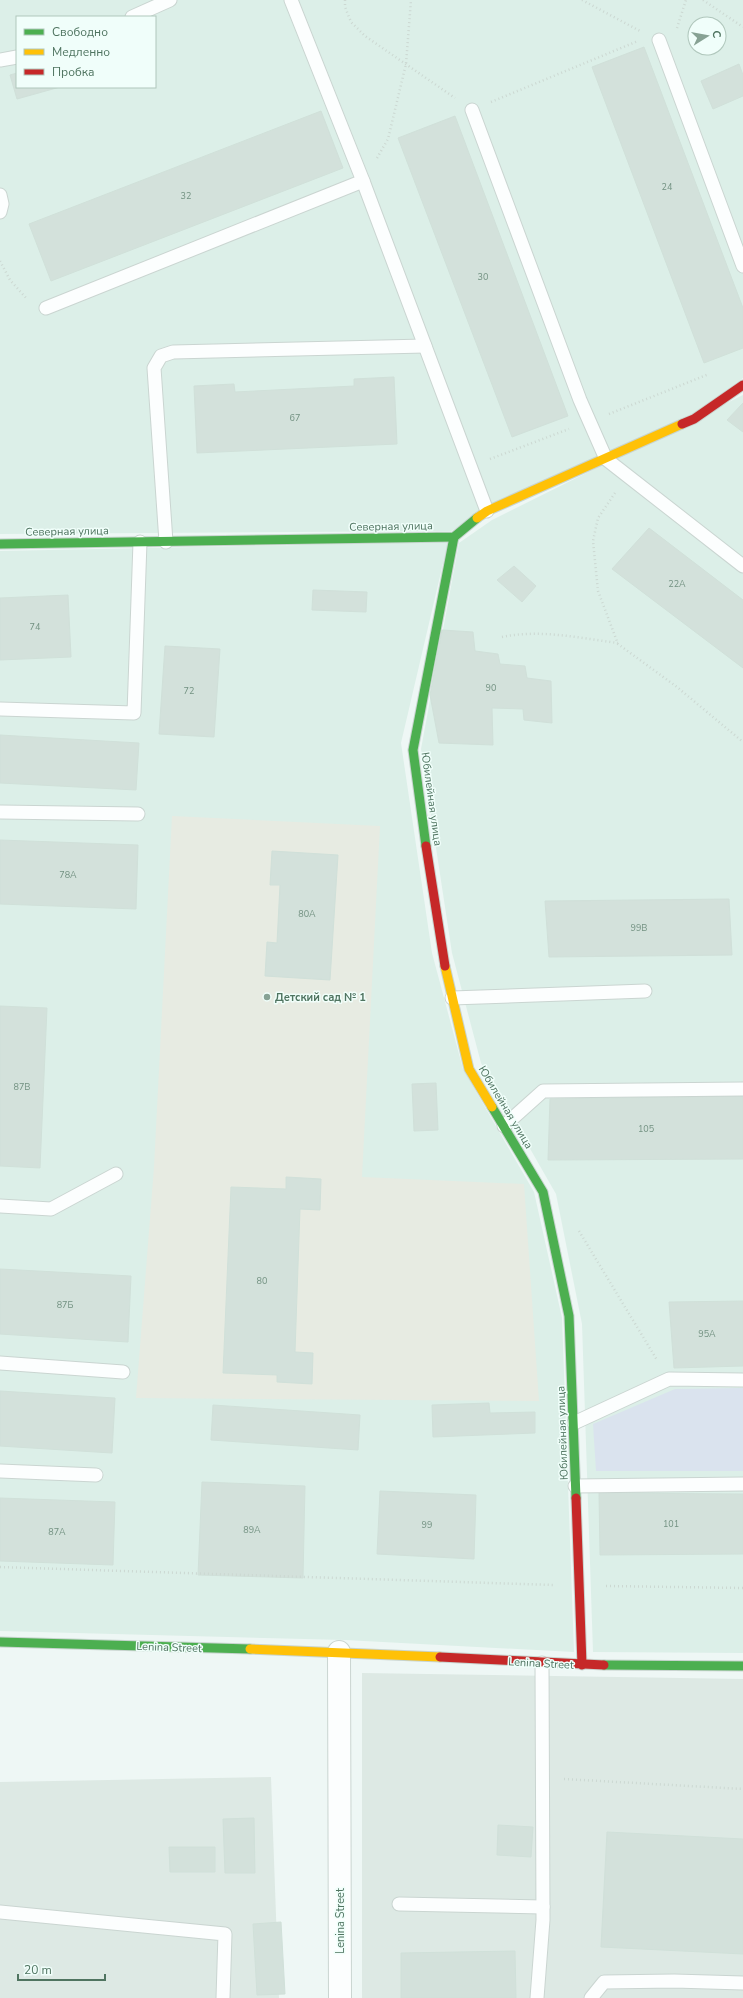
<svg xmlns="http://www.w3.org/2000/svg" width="743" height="1998" viewBox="0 0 743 1998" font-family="'Nunito Sans',sans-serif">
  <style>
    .residential { fill: #dcefe8; fill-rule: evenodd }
    .industrial { fill: #dde9e4 }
    .education { fill: #e7ebe2 }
    .green { fill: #dae3ee }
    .building { fill: #d3e1db; stroke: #d0e0d9 }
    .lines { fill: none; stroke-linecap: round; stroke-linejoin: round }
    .lane-casing { stroke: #cad5d1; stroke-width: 15 }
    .street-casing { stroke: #cad5d1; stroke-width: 24 }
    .fast-casing { stroke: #c8d4cf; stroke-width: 11 }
    .slow-casing { stroke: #c8d4cf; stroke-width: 11 }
    .jam-casing { stroke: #c8d4cf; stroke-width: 11 }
    .path { stroke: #ccd8d2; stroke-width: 2.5; stroke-dasharray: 1 3; stroke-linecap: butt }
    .lane { stroke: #fcfefe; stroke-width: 13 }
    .street { stroke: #fcfefe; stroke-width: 22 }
    .fast { stroke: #4caf50; stroke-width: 9 }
    .slow { stroke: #ffc107; stroke-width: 9 }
    .jam { stroke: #c62828; stroke-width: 9 }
    .poi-dot { fill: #87a294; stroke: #f0fefa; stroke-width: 1.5 }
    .labels { text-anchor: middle; stroke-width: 3; stroke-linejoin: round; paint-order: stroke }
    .number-label { font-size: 9px; fill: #739282 }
    .street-label { font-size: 11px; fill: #4f7460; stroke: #f0fefa }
    .poi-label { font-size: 11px; font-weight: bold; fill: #4f7460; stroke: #f0fefa; text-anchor: start }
  </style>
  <rect width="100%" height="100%" fill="#eef7f5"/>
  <g class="residential">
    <path d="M 0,0 L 743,0 L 743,378 L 692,414 L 451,531 L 0,534 ZM 17,17 L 155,17 L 155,87 L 17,87 ZM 695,24 L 719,24 L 719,48 L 695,48 Z"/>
    <polygon points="743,395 743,1653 593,1652 582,1324 556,1194 481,1063 452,953 421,749 459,543 492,520"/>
    <polygon points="448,542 401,743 432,953 463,1069 534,1192 562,1318 574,1652 345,1640 0,1631 0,551"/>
  </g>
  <g class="industrial">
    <polygon points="362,1673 743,1679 743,1998 362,1998"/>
    <polygon points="271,1777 279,1998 0,1998 0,1782"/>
  </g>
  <polygon class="education" points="172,816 380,826 362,1177 524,1184 539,1401 136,1398 154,1167"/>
  <polygon class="green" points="743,1388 743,1471 596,1471 593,1424 675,1389"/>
  <g class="building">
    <polygon points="644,47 743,308 743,348 704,363 592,67"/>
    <polygon points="739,64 743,75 743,96 713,109 701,81"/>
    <polygon points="17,73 17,87 60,87 17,99 10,75"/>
    <polygon points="321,111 343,168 51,281 29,224"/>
    <polygon points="455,116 568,416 512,437 398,138"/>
    <polygon points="394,377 397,444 197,453 194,386 234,384 235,392 354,386 354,379"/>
    <polygon points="743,403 743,432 727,420"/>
    <polygon points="649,528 743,600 743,668 612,569"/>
    <polygon points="514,566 536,586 522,602 497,580"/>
    <polygon points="313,590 367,592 366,612 312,610"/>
    <polygon points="68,595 71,657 0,660 0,598"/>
    <polygon points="442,630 473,632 475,651 498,654 500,664 525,666 527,678 551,681 552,723 524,720 523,709 492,708 493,745 439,743 430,695"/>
    <polygon points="165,646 220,649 214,737 159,734"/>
    <polygon points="0,735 139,743 136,790 0,783"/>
    <polygon points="0,840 138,845 136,909 0,904"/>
    <polygon points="272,851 338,855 330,980 265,976 267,942 277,943 280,885 270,885"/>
    <polygon points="729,899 732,955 549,957 545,901"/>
    <polygon points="0,1006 47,1008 40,1168 0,1166"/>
    <polygon points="436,1083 438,1130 414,1131 412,1084"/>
    <polygon points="743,1096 743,1159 548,1160 550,1099"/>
    <polygon points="286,1177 321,1179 320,1210 300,1209 295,1352 313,1353 312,1384 277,1382 277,1375 223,1373 231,1187 286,1189"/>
    <polygon points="0,1269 131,1276 128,1342 0,1334"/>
    <polygon points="743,1301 743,1366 674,1368 669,1302"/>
    <polygon points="0,1391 115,1398 112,1453 0,1446"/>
    <polygon points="489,1403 490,1413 535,1412 535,1433 433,1437 432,1405"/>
    <polygon points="213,1405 360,1415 358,1450 211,1440"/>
    <polygon points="202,1482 305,1486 303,1578 198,1575"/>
    <polygon points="380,1491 476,1495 474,1559 377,1554"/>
    <polygon points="599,1493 743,1494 743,1554 600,1555"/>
    <polygon points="0,1498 115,1502 113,1565 0,1561"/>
    <polygon points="254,1818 255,1873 225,1873 223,1819"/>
    <polygon points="498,1825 533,1827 531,1857 497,1855"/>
    <polygon points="607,1832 743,1839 743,1954 601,1947"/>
    <polygon points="169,1847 215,1847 215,1872 170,1872"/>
    <polygon points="281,1922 285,1994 257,1995 253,1924"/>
    <polygon points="515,1951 516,1998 401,1998 401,1953"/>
  </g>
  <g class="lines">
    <g class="lane-casing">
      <g id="lane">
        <polyline points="291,0 363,181"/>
        <polyline points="132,17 170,0"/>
        <polyline points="659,40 743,266"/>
        <polyline points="0,60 17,57"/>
        <polyline points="472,110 580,400 606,459 743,566"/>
        <polyline points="0,195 2,204 0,212"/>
        <polyline points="46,308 363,181 487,511"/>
        <polyline points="166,542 154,368 161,356 173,352 425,346"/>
        <polyline points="0,709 134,713 140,542"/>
        <polyline points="0,812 138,814"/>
        <polyline points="452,998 645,991"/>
        <polyline points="504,1126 543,1091 743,1089"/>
        <polyline points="0,1206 51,1209 116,1174"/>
        <polyline points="0,1363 123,1372"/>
        <polyline points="574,1423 669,1379 743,1380"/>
        <polyline points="0,1471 96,1475"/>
        <polyline points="575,1486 743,1484"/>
        <polyline points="399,1904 543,1907"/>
        <polyline points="0,1912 225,1934 223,1998"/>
        <polyline points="537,1998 543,1920 542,1663"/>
        <polyline points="591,1998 604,1982 674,1981 743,1983"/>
      </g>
    </g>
    <g class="street-casing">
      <polyline id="street" points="339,1652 340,1998"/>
    </g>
    <g class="fast-casing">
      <g id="fast">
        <polyline points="0,544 454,537 477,518"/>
        <polyline points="426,846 413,750 454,537"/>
        <polyline points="492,1107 543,1192 569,1316 576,1498"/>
        <polyline points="0,1642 250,1649"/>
        <polyline points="604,1665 743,1666"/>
      </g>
    </g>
    <g class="slow-casing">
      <g id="slow">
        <polyline points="477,518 487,511 682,424"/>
        <polyline points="445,966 469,1069 492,1107"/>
        <polyline points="250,1649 440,1657"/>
      </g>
    </g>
    <g class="jam-casing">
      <g id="jam">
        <polyline points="682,424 694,419 743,385"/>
        <polyline points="426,846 445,966"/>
        <polyline points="576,1498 582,1665"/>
        <polyline points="440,1657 604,1665"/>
      </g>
    </g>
    <g class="path">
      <polyline points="345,0 345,7 351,22 365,36 455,98"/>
      <polyline points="582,0 640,31"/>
      <polyline points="703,0 743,27"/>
      <polyline points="677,28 686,0"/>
      <polyline points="491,102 638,41"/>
      <polyline points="377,158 388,139 406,64 411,0"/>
      <polyline points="0,261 10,280 27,299"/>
      <polyline points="609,414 709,374"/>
      <polyline points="490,459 569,429"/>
      <polyline points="615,493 598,518 593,541 598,591 618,644 677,687 743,742"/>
      <path d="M 502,637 C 541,629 579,638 618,643"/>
      <polyline points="579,1231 657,1360"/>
      <polyline points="0,1567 553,1585"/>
      <polyline points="606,1586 743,1588"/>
      <polyline points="564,1779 743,1789"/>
    </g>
    <use href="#lane" class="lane"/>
    <use href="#street" class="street"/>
    <use href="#fast" class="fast"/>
    <use href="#slow" class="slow"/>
    <use href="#jam" class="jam"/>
  </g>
  <circle class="poi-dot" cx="267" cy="997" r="4"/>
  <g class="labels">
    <g class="number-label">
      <text x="667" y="190">24</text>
      <text x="186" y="199">32</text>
      <text x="483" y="280">30</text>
      <text x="295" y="421">67</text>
      <text x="677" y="587">22А</text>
      <text x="35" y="630">74</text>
      <text x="491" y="691">90</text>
      <text x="189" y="694">72</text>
      <text x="68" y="878">78А</text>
      <text x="307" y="917">80А</text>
      <text x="639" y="931">99В</text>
      <text x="22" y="1090">87В</text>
      <text x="646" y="1132">105</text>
      <text x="262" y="1284">80</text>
      <text x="65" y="1308">87Б</text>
      <text x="707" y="1337">95А</text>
      <text x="671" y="1527">101</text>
      <text x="427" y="1528">99</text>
      <text x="252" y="1533">89А</text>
      <text x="57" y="1535">87А</text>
    </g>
    <g class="street-label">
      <text transform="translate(391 526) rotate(-1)" y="4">Северная улица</text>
      <text transform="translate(67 531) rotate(-1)" y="4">Северная улица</text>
      <text transform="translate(432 799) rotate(82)" y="4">Юбилейная улица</text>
      <text transform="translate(506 1107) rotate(59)" y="4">Юбилейная улица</text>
      <text transform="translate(562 1433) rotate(-92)" y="4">Юбилейная улица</text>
      <text transform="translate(169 1647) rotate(2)" y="4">Lenina Street</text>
      <text transform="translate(541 1663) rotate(3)" y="4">Lenina Street</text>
      <text transform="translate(340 1921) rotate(-90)" y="4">Lenina Street</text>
    </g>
    <g class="poi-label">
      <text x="275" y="1001">Детский сад № 1</text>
    </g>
  </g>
  <rect x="16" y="16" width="140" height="72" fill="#f0fefa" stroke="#b0c7bc"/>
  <rect x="24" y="29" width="20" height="6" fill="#4caf50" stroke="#b0c7bc"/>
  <text x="52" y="36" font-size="12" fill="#4f7460">Свободно</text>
  <rect x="24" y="49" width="20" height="6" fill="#ffc107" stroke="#b0c7bc"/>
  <text x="52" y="56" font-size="12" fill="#4f7460">Медленно</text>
  <rect x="24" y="69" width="20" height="6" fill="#c62828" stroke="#b0c7bc"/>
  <text x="52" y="76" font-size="12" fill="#4f7460">Пробка</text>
  <g transform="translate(707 36) rotate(79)"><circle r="19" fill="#f0fefa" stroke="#b0c7bc"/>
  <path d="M0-3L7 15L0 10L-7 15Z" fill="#87a294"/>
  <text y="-6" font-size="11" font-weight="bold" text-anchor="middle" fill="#4f7460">С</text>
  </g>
  <path d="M18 1974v6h87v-6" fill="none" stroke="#4f7460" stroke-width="2"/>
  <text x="24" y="1974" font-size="12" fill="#4f7460" stroke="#f0fefa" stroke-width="3" paint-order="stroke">20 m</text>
</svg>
